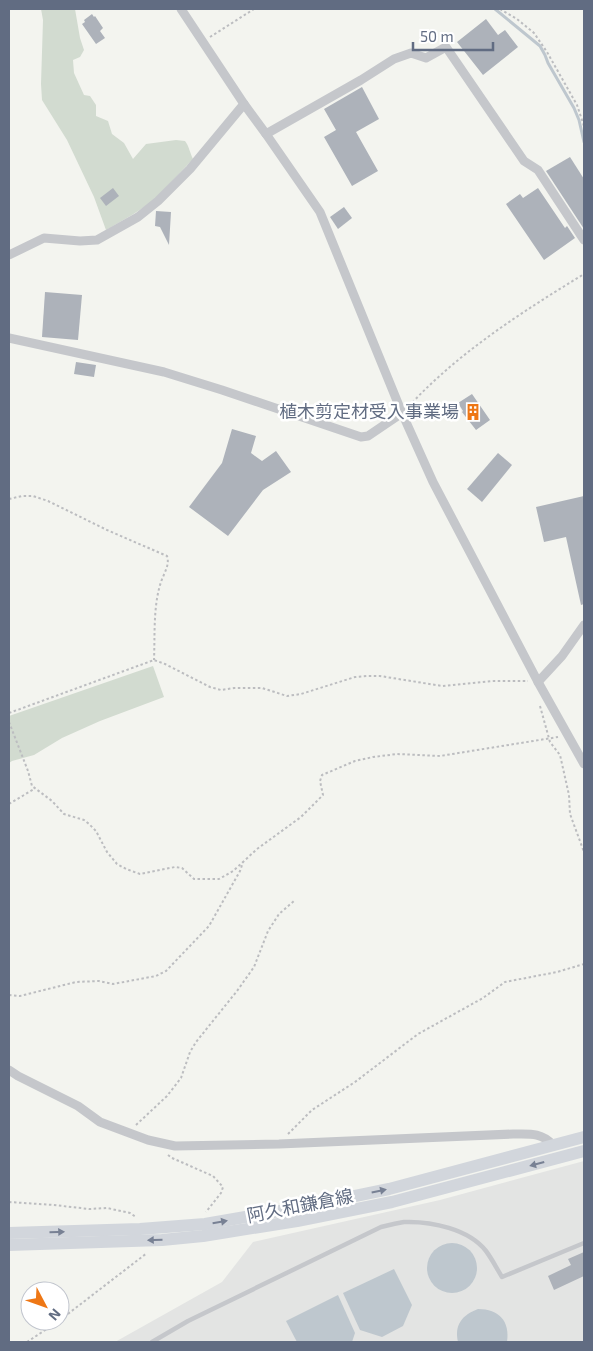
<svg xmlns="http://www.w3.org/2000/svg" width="593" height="1351" viewBox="0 0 593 1351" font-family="'Exo 2','Noto Sans JP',sans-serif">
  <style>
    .built { fill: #e3e4e3 }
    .green { fill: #d2dbd0 }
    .water { fill: #bec7ce }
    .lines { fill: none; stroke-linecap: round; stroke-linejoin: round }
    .stream { stroke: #bec7ce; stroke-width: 3 }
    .building { fill: #adb2ba }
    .path { stroke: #bcbdc0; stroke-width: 2; stroke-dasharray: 2.5 2.5; stroke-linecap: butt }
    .lane { stroke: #c5c7cb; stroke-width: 4.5 }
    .street { stroke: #c5c7cb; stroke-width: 9 }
    .secondary { stroke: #d2d6dc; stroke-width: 12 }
    .oneway { fill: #788194 }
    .labels { text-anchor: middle; stroke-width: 5; stroke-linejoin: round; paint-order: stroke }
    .poi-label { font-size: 18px; fill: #616c82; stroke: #fff; text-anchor: end }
    .street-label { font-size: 18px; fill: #616c82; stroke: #fff }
  </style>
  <rect width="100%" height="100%" fill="#f3f4ef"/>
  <polygon class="built" points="584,1161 584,1342 115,1342 222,1282 253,1242 440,1200"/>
  <g class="green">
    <path d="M 41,9 L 75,9 L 80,38 L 84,50 L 80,57 L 73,60 L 74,73 L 84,95 L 90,96 L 96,105 L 96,116 L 108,121 L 112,134 L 124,143 L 133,159 L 146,144 L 176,140 L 185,141 C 189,146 190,153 193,159 L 153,201 L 132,215 L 106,230 L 94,197 L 67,140 L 42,100 L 41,84 L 43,20 Z"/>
    <polygon points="153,666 164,697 100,721 62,738 34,755 12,761 9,763 9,716"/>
  </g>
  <g class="water">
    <circle cx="452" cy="1268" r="25"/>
    <polygon points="394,1269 412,1305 403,1326 382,1337 360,1330 343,1293"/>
    <polygon points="338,1295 355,1333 352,1342 297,1342 286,1321"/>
    <path d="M 478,1309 C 499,1309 510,1321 507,1342 L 458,1342 C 454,1325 462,1315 478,1309 Z"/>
  </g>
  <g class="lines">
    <polyline class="stream" points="495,9 540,46 545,55 548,63 574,108 579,120 584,142"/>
  </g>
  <g class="building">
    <polygon points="92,14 94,17 95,16 103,28 100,31 105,38 96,44 82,24 85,22 84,20"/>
    <polygon points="486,19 498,35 505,30 518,47 483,75 457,42"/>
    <polygon points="362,87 379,119 356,132 378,171 352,186 324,137 336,130 324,109"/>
    <polygon points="570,157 584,179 584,229 546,171"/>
    <polygon points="113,188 119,196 106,206 100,198"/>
    <polygon points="538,188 565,228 567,226 575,238 544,260 506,204 520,194 523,198"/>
    <polygon points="344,207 352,218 338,229 330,217"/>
    <polygon points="156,211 171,212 169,245 160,227 155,226"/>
    <polygon points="45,292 82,295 78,340 42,337"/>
    <polygon points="76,362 96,365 94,377 74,374"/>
    <polygon points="472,394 490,420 476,430 462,412 463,411 458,403"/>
    <polygon points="232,429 256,436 251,453 262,461 276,451 291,472 263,490 228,536 189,507 222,463"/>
    <polygon points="498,453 512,465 482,502 467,489"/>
    <polygon points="584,496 584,604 581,605 566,537 544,542 536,507"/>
    <polygon points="584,1252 584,1276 554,1290 548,1276 571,1265 568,1259"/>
  </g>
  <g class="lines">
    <g class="path">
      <polyline points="500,9 517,19 534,33 547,52 577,105 584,126"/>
      <polyline points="210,37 254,9"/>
      <path d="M 409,406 C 459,352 522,312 584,274"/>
      <path d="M 9,499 L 22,496 L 33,496 L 48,501 L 107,530 L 167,556 C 170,565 164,573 161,582 C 153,606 155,635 154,660"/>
      <polyline points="540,706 550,742 560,755 569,795 570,814 584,852"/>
      <polyline points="9,713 154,660 165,664 210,687 221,690 234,688 262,688 287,696 301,694 355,677 367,676 380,676 442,686 494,681 528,681"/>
      <polyline points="9,722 28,771 32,786 52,801 64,814 84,820 89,824 96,831 107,852 117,864 126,869 140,874 175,867 182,868 194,879 219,879 233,871 243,862"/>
      <polyline points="9,804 34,789"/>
      <polyline points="9,995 20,996 76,982 99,981 113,984 156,976 166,971 209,926 240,871 243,862 257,849 301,817 323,795 320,781 322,775 355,761 373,757 397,754 440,756 558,737"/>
      <polyline points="136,1125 167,1096 181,1078 190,1052 196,1042 237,991 254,967 268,931 279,914 294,901"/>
      <polyline points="288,1134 312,1110 355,1082 418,1034 483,998 505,982 557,972 584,964"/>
      <polyline points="168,1155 172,1158 213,1176 223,1187 221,1193 206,1212"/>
      <polyline points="9,1202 54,1205 89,1209 107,1208 130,1213 136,1217"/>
      <polyline points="60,1320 147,1253"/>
      <polyline points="27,1342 59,1321"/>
    </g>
    <path class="lane" d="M 152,1342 L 188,1321 L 381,1227 C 389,1225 397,1223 404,1222 C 431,1221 469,1229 486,1251 C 492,1259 497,1269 502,1277 L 584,1243"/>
    <g class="street">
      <polyline points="181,9 244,104 266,134 320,212 402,413 433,482 538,682 584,764"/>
      <polyline points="266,134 361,80 394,59 411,53 426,58 446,47 524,161 538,170 584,240"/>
      <polyline points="9,255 44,238 80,241 97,240 138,217 158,201 190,169 244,104"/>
      <polyline points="9,338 164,372 222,390 361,437 368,436 402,413"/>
      <polyline points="538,682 562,656 584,625"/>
      <path d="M 9,1070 L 18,1076 L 78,1106 L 100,1122 L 148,1140 L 175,1146 L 279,1144 L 513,1134 C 529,1134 541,1132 553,1145"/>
    </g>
    <g class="secondary">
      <polyline points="9,1233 140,1229 205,1224 297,1208 389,1189 584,1137"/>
      <polyline points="9,1245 162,1240 203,1236 297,1221 392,1202 584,1151"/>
    </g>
  </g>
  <defs><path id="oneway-solid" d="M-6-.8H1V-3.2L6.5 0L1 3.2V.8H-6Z" transform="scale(1.25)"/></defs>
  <g class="oneway">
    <use href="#oneway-solid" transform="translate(537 1164) rotate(165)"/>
    <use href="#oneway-solid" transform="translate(379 1191) rotate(-12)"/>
    <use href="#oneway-solid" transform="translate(220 1222) rotate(-10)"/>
    <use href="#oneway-solid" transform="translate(57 1232) rotate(-2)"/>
    <use href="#oneway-solid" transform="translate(155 1240) rotate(178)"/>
  </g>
  <defs>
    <g id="building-bare" transform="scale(1.35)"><path d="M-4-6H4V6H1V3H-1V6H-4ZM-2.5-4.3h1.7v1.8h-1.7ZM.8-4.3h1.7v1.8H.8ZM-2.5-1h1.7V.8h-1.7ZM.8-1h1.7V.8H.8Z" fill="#ee7715" stroke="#fff" stroke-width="2.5" paint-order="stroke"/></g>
  </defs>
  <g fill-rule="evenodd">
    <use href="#building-bare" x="473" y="412"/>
  </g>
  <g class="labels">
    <g class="poi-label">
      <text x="459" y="418">植木剪定材受入事業場</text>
    </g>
    <g class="street-label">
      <text transform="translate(300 1206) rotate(-11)" y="6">阿久和鎌倉線</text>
    </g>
  </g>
  <rect width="593" height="1351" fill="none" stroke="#616c82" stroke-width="20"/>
  <g transform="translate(45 1306) rotate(131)"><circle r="24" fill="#ffffff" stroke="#c0c4cd"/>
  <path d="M0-4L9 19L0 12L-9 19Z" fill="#ee7715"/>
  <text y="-8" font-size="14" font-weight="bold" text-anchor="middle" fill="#616c82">N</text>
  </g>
  <path d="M413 42v8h80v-8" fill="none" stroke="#616c82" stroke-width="2.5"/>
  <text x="420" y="42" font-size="15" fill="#616c82" stroke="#ffffff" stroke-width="4" paint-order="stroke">50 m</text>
</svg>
